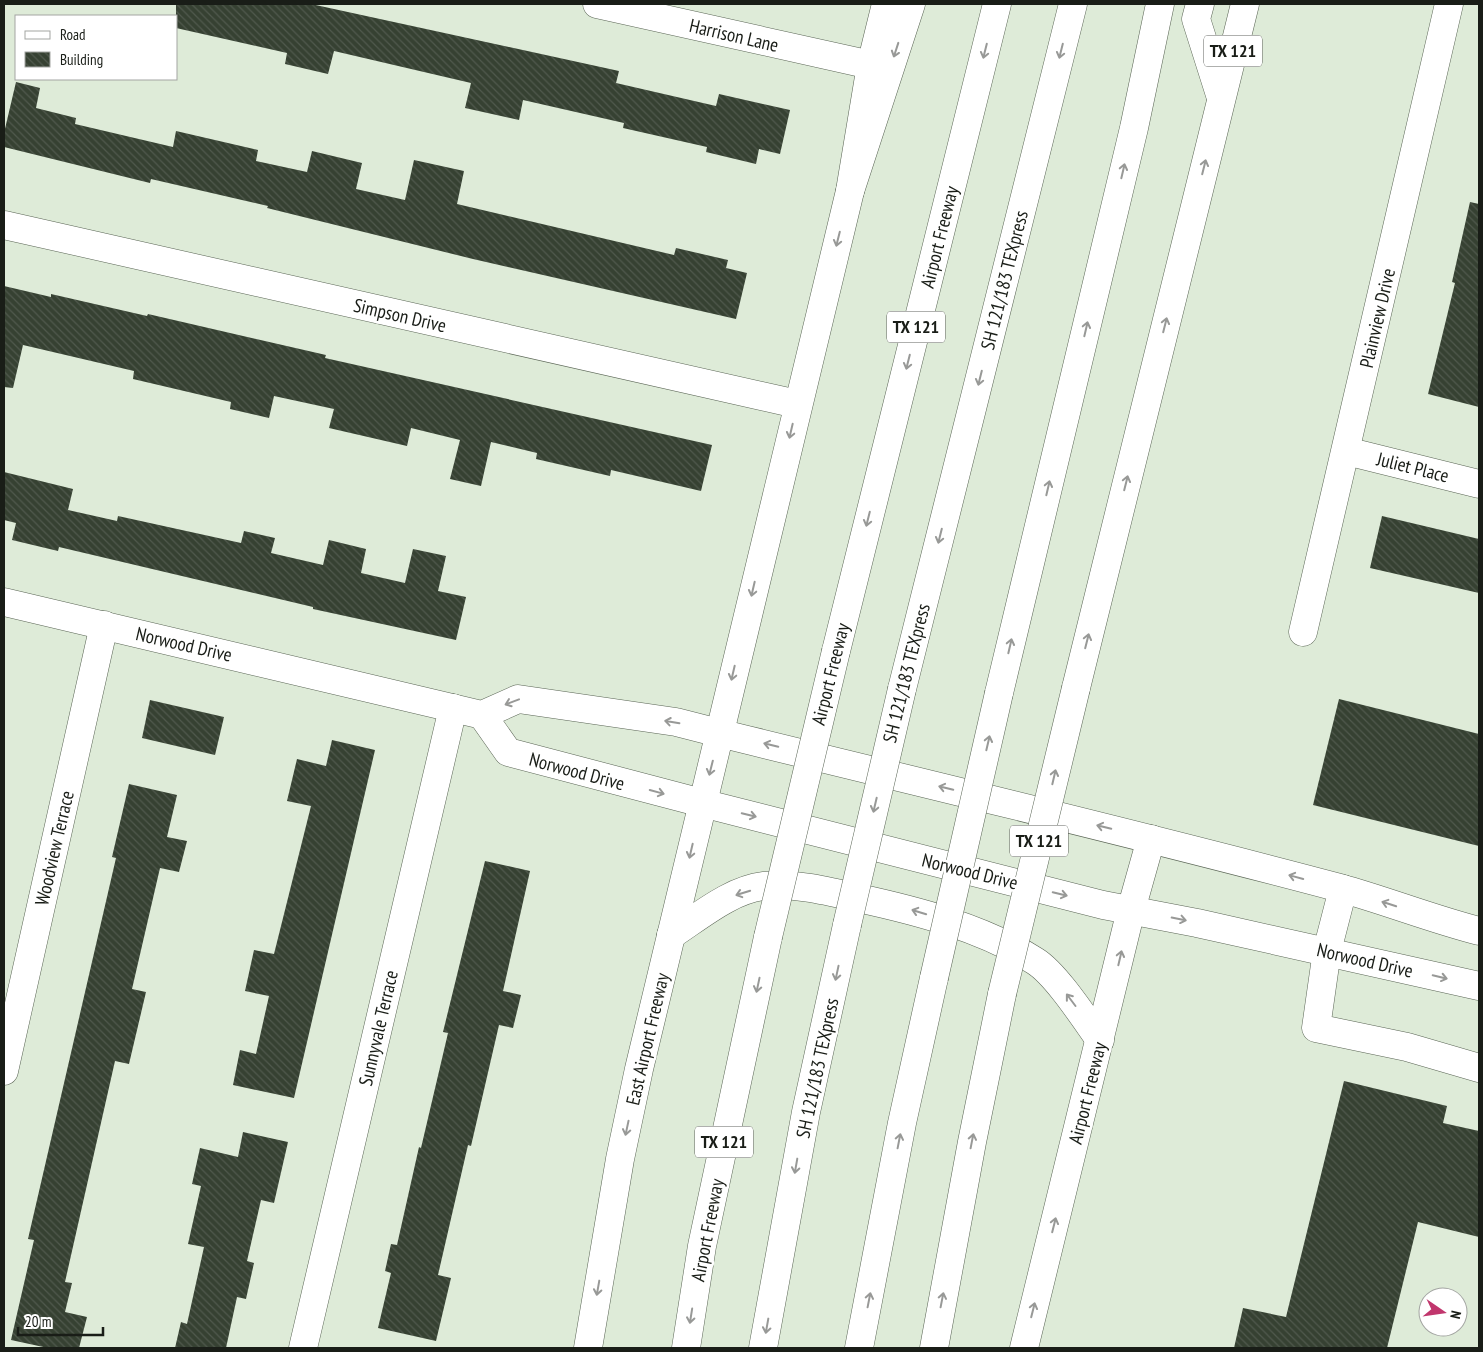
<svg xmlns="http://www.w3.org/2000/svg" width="1483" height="1352" viewBox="0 0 1483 1352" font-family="'PT Sans Narrow',sans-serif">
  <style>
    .building { fill: url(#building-back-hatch) }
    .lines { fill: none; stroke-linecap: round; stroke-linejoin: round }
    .minor-casing { stroke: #5a6555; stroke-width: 29 }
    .major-casing { stroke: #5a6555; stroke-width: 29 }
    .highway-casing { stroke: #5a6555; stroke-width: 29 }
    .minor { stroke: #fff; stroke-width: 28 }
    .major { stroke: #fff; stroke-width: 28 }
    .highway { stroke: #fff; stroke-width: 28 }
    .highway-bridge-casing { stroke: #5a6555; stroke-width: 29; stroke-linecap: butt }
    .highway-bridge { stroke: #fff; stroke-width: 28 }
    .oneway { stroke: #989997 }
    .labels { text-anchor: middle; stroke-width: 5; stroke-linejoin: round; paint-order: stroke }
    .shield { fill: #fff; stroke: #5e615d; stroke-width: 1 }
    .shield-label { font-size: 18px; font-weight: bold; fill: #191d17 }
    .street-label { font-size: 19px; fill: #191d17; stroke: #fff }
  </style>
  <defs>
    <pattern id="building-back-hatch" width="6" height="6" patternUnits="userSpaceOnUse" patternTransform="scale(1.25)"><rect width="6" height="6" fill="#364132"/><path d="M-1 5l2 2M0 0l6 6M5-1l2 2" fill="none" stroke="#50594d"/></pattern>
  </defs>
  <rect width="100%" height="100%" fill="#deebd8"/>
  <g class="building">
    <polygon points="176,4 311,4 619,71 616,83 716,106 719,94 790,110 780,154 759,149 756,164 706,152 707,147 623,128 624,123 523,100 519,120 465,108 471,83 334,51 328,74 285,64 287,53 176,28"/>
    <polygon points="16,82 40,88 36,108 76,118 75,124 173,147 176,131 258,150 256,161 307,172 312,151 362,163 356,189 405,200 414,160 464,171 457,204 674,255 676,248 728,260 726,268 747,273 736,319 473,259 267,208 268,206 151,179 150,183 4,147 4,133"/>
    <polygon points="1470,202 1479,204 1479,407 1428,394 1455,283 1452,282"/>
    <polygon points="4,286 51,297 51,294 147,316 148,314 326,355 325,358 712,445 701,491 611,470 610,476 536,459 537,453 491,442 481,486 450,479 460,440 411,428 407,446 329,428 334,409 274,396 269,418 230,409 231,402 133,379 134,371 23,345 13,388 4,387"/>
    <polygon points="4,472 73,489 68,510 117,521 118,516 241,543 244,531 275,538 271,553 323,565 329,540 366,549 361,573 405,583 413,549 446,556 438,591 466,597 456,640 313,609 313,607 59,547 58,551 12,540 16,523 4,520"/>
    <polygon points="1382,516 1479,539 1479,593 1370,568"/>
    <polygon points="1339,699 1479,734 1479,846 1313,805"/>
    <polygon points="150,700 224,717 215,755 142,738"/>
    <polygon points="332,740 375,750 294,1098 233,1085 240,1050 256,1054 269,996 245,991 254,950 274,954 311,806 287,801 297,759 326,766"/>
    <polygon points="129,784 177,795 167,837 187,841 179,872 160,868 132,989 146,992 129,1064 115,1061 65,1282 72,1283 65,1312 87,1317 79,1348 48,1348 11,1340 34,1240 28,1239 116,858 112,857"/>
    <polygon points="485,861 530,871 503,991 521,995 513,1028 499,1025 471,1146 468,1145 438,1275 451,1278 436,1341 378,1328 391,1273 385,1271 391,1244 397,1245 419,1147 421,1148 448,1033 443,1032"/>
    <polygon points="1344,1081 1447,1106 1443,1123 1479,1131 1479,1237 1418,1222 1387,1348 1234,1348 1243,1308 1286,1317"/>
    <polygon points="243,1132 288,1142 274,1203 261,1200 247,1261 254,1263 246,1299 237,1297 226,1348 175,1348 181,1322 187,1324 204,1247 188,1244 201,1186 192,1184 200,1148 238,1157"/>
  </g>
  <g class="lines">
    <g class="minor-casing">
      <g id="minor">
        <polyline points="597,4 871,65"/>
        <polyline points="4,225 797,404"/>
        <polyline points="1346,451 1479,484"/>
        <polyline points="4,602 482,715 518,699 676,722 719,733"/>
        <polyline points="1303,632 1449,4"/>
        <polyline points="482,715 508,752 702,803"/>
        <polyline points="1327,951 1316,1028 1407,1047 1479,1068"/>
        <polyline points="4,1071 104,625"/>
        <polyline points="303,1348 453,708"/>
      </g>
    </g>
    <g class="major-casing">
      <g id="major">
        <path d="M 719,733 C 926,784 1134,833 1340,888 C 1387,901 1432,919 1479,931"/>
        <polyline points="702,803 1103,905 1197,923 1479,986"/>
        <path d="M 671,935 C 699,917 730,890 764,886 C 796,883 827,891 858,898 C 918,911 983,928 1035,961 C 1056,974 1085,1019 1100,1040"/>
        <polyline points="1327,951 1343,889"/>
        <polyline points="588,1348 620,1159 639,1069 850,191 871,65 886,4"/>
        <polyline points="1024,1348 1131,910 1151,839"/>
      </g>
    </g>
    <g class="highway-casing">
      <g id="highway">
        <polyline points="1200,4 1196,19 1221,98"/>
        <polyline points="850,191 911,4"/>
        <polyline points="836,651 997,4"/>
        <polyline points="1076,688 1245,4"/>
        <polyline points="902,689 1073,4"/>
        <polyline points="999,693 1134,128 1160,4"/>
        <polyline points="686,1348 702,1246 768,937"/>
        <polyline points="763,1348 806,1112 847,925"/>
        <polyline points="859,1348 902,1123 934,978"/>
        <polyline points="934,1348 972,1142 1002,994"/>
      </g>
    </g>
    <use href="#minor" class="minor"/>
    <use href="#major" class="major"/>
    <use href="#highway" class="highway"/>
    <g class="highway-bridge-casing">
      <g id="highway-bridge">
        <polyline points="847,925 902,689"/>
        <polyline points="768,937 836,651"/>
        <polyline points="934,978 999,693"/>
        <polyline points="1002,994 1076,688"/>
      </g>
    </g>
    <use href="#highway-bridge" class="highway-bridge"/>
  </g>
  <defs><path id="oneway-shaft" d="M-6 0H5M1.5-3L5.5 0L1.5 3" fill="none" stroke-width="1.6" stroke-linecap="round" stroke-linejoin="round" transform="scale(1.25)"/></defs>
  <g class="oneway">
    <use href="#oneway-shaft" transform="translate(896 50) rotate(108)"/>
    <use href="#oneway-shaft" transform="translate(985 51) rotate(104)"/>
    <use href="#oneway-shaft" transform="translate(1061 51) rotate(104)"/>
    <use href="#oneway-shaft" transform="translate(1204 167) rotate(-76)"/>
    <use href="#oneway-shaft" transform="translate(1123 171) rotate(-77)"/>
    <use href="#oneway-shaft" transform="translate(838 239) rotate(104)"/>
    <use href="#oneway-shaft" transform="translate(1165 325) rotate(-76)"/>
    <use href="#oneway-shaft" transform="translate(1086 329) rotate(-77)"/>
    <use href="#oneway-shaft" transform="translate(908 362) rotate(104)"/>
    <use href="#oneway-shaft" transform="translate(980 378) rotate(104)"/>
    <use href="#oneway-shaft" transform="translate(791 431) rotate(103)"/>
    <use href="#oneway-shaft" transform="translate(1126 483) rotate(-76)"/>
    <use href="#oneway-shaft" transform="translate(1048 488) rotate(-77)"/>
    <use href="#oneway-shaft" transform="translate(868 519) rotate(104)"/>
    <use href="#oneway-shaft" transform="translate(940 536) rotate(104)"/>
    <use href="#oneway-shaft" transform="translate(753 589) rotate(103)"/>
    <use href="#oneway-shaft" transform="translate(1087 641) rotate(-76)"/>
    <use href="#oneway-shaft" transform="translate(1010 646) rotate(-77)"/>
    <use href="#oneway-shaft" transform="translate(733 673) rotate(103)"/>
    <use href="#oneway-shaft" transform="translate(512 702) rotate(159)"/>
    <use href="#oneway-shaft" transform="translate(672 722) rotate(-171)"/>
    <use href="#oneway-shaft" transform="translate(988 743) rotate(-77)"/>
    <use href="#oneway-shaft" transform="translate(771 745) rotate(-166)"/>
    <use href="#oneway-shaft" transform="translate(711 768) rotate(104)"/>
    <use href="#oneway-shaft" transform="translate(1054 777) rotate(-77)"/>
    <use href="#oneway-shaft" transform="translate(946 788) rotate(-166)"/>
    <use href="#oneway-shaft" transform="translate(657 792) rotate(15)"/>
    <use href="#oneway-shaft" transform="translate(875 805) rotate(103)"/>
    <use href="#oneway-shaft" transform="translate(749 815) rotate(14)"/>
    <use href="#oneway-shaft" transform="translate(1104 827) rotate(-166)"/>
    <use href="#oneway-shaft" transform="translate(691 851) rotate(103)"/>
    <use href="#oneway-shaft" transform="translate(1296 877) rotate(-165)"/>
    <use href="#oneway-shaft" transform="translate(743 893) rotate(163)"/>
    <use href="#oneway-shaft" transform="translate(1060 894) rotate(14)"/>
    <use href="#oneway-shaft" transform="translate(1389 904) rotate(-162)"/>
    <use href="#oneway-shaft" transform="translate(919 912) rotate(-163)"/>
    <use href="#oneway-shaft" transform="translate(1179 919) rotate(11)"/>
    <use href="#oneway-shaft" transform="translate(1120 958) rotate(-77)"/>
    <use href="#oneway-shaft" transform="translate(837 973) rotate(102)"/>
    <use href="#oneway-shaft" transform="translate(1440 977) rotate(13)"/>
    <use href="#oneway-shaft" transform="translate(758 985) rotate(102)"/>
    <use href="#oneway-shaft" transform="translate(1071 1000) rotate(-127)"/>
    <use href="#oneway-shaft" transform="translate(627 1128) rotate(102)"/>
    <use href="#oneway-shaft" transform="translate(899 1141) rotate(-79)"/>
    <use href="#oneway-shaft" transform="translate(972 1141) rotate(-79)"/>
    <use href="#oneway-shaft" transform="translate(796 1166) rotate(100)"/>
    <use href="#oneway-shaft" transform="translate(1054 1225) rotate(-76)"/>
    <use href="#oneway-shaft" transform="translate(598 1288) rotate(100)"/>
    <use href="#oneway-shaft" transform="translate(869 1300) rotate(-79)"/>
    <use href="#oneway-shaft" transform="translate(942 1300) rotate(-79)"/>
    <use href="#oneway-shaft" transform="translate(1033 1310) rotate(-76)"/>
    <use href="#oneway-shaft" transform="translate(691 1316) rotate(99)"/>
    <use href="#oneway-shaft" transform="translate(767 1326) rotate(100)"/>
  </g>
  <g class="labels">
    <g class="shield">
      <rect x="1204" y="35.5" width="58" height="31" rx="4"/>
      <rect x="887" y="311.5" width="58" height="31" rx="4"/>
      <rect x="1010" y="825.5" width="58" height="31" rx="4"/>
      <rect x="695" y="1126.5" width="58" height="31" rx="4"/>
    </g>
    <g class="shield-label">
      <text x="1233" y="57">TX 121</text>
      <text x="916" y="333">TX 121</text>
      <text x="1039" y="847">TX 121</text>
      <text x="724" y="1148">TX 121</text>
    </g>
    <g class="street-label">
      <text transform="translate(734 35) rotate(13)" y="7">Harrison Lane</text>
      <text transform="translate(939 237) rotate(-76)" y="7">Airport Freeway</text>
      <text transform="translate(1004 280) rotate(-76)" y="7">SH 121/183 TEXpress</text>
      <text transform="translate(400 315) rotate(13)" y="7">Simpson Drive</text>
      <text transform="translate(1377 318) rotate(-77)" y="7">Plainview Drive</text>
      <text transform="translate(1413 467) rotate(14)" y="7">Juliet Place</text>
      <text transform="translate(184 644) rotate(13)" y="7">Norwood Drive</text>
      <text transform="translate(906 673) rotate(-76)" y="7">SH 121/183 TEXpress</text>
      <text transform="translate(830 674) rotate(-76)" y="7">Airport Freeway</text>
      <text transform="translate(577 771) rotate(15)" y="7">Norwood Drive</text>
      <text transform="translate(54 848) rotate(-77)" y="7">Woodview Terrace</text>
      <text transform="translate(970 871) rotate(14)" y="7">Norwood Drive</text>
      <text transform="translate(1365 960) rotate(13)" y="7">Norwood Drive</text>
      <text transform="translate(378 1028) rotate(-77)" y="7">Sunnyvale Terrace</text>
      <text transform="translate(647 1039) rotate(-77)" y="7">East Airport Freeway</text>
      <text transform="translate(817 1068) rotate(-78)" y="7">SH 121/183 TEXpress</text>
      <text transform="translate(1087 1093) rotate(-76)" y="7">Airport Freeway</text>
      <text transform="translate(707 1230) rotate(-79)" y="7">Airport Freeway</text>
    </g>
  </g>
  <rect width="1483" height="1352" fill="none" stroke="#191d17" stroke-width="10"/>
  <rect x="15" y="15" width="162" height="65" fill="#ffffff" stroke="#a3a5a2"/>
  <rect x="25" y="31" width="25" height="8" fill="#ffffff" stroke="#a3a5a2"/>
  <text x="60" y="40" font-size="15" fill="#191d17">Road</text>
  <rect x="25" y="52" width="25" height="15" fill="url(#building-back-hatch)" stroke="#a3a5a2"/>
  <text x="60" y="65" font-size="15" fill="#191d17">Building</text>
  <g transform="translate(1443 1312) rotate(103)"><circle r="24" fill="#ffffff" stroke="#a3a5a2"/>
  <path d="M0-4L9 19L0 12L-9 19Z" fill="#c1366d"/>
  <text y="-8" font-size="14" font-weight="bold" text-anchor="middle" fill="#191d17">N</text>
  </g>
  <path d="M18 1327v8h85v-8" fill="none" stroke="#191d17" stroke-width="2.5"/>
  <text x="25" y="1327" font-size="15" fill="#191d17" stroke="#ffffff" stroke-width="4" paint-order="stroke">20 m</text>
</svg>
